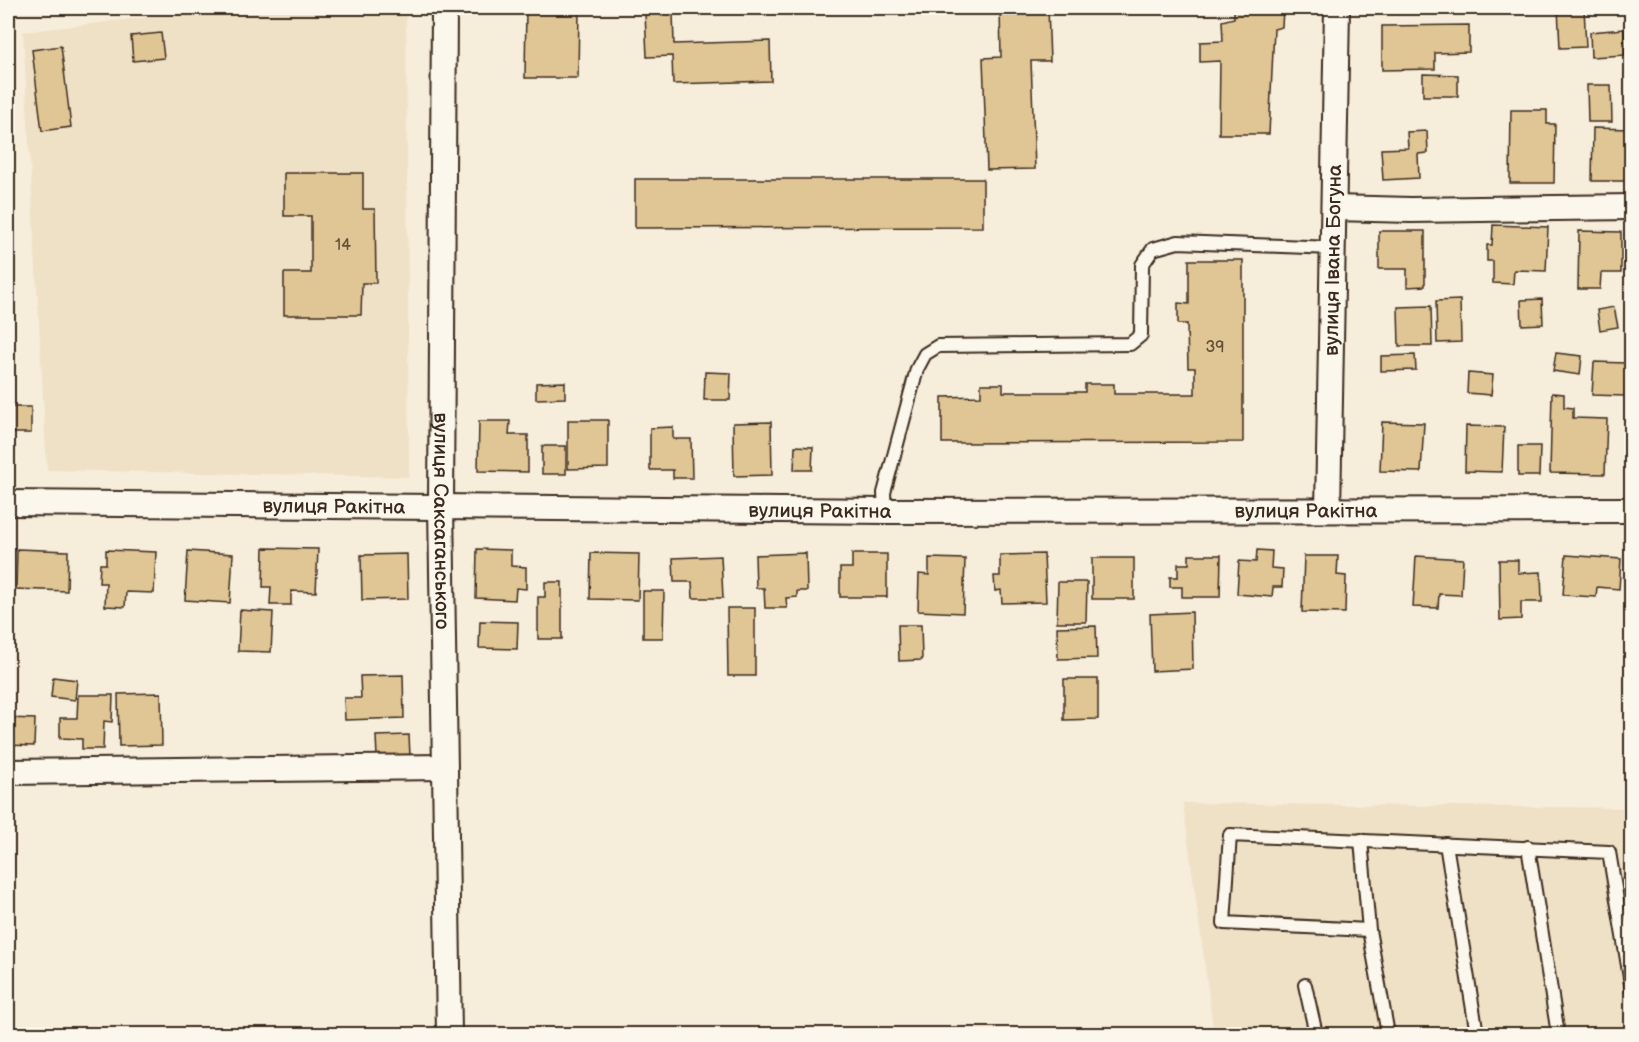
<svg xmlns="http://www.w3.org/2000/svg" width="1639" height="1042" viewBox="0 0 1639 1042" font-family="'Balsamiq Sans',sans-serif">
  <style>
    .built { fill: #efe1c6 }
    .building { fill: #e0c695; stroke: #3b2a1e; stroke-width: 1.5 }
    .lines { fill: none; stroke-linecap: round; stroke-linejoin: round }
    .lane-casing { stroke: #3b2a1e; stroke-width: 16 }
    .street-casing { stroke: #3b2a1e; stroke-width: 28 }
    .lane { stroke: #fbf7ec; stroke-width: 12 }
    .street { stroke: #fbf7ec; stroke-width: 24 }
    .labels { text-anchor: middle; stroke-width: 6; stroke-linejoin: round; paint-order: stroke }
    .number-label { font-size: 16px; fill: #64513c }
    .street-label { font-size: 20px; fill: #3b2a1e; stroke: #fbf7ec }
  </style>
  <rect width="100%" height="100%" fill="#f6eddb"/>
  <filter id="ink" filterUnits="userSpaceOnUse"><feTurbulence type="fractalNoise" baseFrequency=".0167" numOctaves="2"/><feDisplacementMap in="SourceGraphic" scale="12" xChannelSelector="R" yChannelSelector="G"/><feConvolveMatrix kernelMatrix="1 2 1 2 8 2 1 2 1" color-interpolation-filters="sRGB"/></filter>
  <g filter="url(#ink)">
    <g class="built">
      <polygon points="223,8 406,8 409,477 47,470 23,32"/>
      <polygon points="1183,803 1631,808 1631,1034 1214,1034"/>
    </g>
    <g class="building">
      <polygon points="526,8 579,8 578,78 525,78"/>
      <polygon points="1000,8 1048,8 1050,61 1031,61 1035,169 987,170 983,58 1001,57"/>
      <polygon points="1234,8 1283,8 1282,27 1274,29 1269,134 1219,134 1220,61 1200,62 1200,42 1223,41 1222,21 1234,18"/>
      <polygon points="1558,8 1584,8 1586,47 1560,48"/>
      <polygon points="645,13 673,13 674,44 770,41 771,81 673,84 672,56 647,57"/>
      <polygon points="1469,25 1469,52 1435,53 1435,69 1382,70 1382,26"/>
      <polygon points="1624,29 1625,55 1591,57 1590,32"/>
      <polygon points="161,33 164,58 133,61 131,36"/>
      <polygon points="61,46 71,127 42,131 32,50"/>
      <polygon points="1423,74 1458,75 1458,96 1423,96"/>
      <polygon points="1587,85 1611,85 1612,122 1588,122"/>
      <polygon points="1511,110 1547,110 1547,124 1555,124 1554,183 1510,183"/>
      <polygon points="1593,128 1630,129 1628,181 1592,181"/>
      <polygon points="1427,131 1428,153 1418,154 1419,178 1383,180 1381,149 1408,148 1407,132"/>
      <polygon points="284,173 363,173 363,209 375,209 376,283 362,283 361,315 284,315 284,273 311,273 311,216 284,216"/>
      <polygon points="635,179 983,179 983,227 635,228"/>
      <polygon points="1493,225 1548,227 1546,271 1514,270 1513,284 1493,283 1493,261 1487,261 1487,245 1492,245"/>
      <polygon points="1379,231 1425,231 1425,286 1407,287 1407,269 1379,269"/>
      <polygon points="1579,231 1621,232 1621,273 1601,273 1600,289 1578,289"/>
      <polygon points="1189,260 1243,260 1243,442 942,443 942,397 981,396 981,384 1003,384 1003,392 1085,392 1085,384 1114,384 1114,394 1195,394 1195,368 1188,368 1187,324 1178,324 1178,303 1189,304"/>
      <polygon points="1542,299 1543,324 1522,325 1521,300"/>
      <polygon points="1460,300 1461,342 1437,343 1436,301"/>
      <polygon points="1431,306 1432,346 1399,346 1398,307"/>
      <polygon points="1614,307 1618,327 1600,330 1597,310"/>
      <polygon points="1556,353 1582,356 1580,375 1553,371"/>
      <polygon points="1415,355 1416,370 1381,371 1381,356"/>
      <polygon points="1594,362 1626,363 1625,396 1592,395"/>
      <polygon points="705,372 731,373 730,400 704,400"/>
      <polygon points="1468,373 1493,375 1491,395 1467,393"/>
      <polygon points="565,382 565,398 536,399 536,383"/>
      <polygon points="1552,393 1564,394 1564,407 1573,408 1573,418 1607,419 1605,474 1550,473"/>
      <rect x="8" y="407" width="23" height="26"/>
      <polygon points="568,420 608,420 608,468 568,469"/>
      <polygon points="479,421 510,421 509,435 528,435 528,472 478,471"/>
      <polygon points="771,422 772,475 734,476 733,423"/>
      <polygon points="1382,422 1424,423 1421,472 1380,471"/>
      <polygon points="1466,426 1504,427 1502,472 1465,471"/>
      <polygon points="673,427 673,439 691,439 692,478 673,478 673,470 650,470 650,428"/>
      <polygon points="1631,431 1632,431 1632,471 1628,470"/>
      <rect x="542" y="446" width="24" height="28"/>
      <polygon points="795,446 813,447 812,470 794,470"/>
      <polygon points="1518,446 1540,446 1539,476 1518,476"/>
      <polygon points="264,548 318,549 316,592 291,591 291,605 270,605 271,587 263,587"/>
      <polygon points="17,549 68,551 67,591 16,589"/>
      <polygon points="477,549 511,550 511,566 526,567 526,589 516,588 515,600 476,598"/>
      <polygon points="106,550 156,552 154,593 126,592 125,607 105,606 106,583 99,583 100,564 106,564"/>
      <polygon points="1257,550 1272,551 1271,568 1283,569 1282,587 1273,587 1272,597 1237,594 1239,561 1256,562"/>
      <polygon points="188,551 233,554 230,603 185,600"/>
      <polygon points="591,553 639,554 638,600 590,599"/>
      <polygon points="806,553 807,591 797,591 797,597 786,598 787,608 765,608 764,588 756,588 755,555"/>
      <polygon points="407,554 408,599 362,600 361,555"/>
      <polygon points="852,554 887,554 887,597 840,597 840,568 852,568"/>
      <polygon points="1044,554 1046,602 1002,603 1001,590 995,591 994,576 1000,576 1000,555"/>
      <polygon points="1189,555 1221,555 1220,597 1182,597 1182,587 1170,587 1170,577 1178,577 1178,564 1189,564"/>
      <polygon points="1566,555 1621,559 1619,589 1597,587 1596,597 1563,595"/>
      <polygon points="721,556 723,598 693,598 692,582 674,582 673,558"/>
      <polygon points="1304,556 1338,556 1337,575 1346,576 1345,613 1302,612"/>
      <polygon points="1416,556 1463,559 1461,595 1439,594 1438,608 1413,607"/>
      <polygon points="929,558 965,559 963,613 918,611 919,574 929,575"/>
      <rect x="1092" y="558" width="42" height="41"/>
      <polygon points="1499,560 1518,560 1518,573 1541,572 1542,602 1521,602 1521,619 1500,620"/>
      <polygon points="545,582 562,582 562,639 538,639 538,597 545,597"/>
      <polygon points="1058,582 1087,582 1086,622 1057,622"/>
      <polygon points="8,589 14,590 11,634 8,634"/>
      <polygon points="643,591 664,591 663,638 643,638"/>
      <polygon points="727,608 755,608 755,676 728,676"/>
      <polygon points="240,610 273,612 271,652 238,651"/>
      <polygon points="1192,612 1193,669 1152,671 1150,614"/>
      <polygon points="480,621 518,622 517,649 479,648"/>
      <polygon points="898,625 921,625 922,660 899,661"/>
      <polygon points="1096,626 1097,658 1058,659 1057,627"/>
      <polygon points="403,675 404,718 345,720 344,698 361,698 360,676"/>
      <polygon points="53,677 77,680 75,700 51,697"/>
      <polygon points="1064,679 1098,679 1098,719 1064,720"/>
      <polygon points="161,693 162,745 119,746 118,694"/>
      <polygon points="78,695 113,695 112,722 104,721 103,749 82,749 82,739 60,738 60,718 77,718"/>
      <polygon points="8,718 35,719 34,746 8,745"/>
      <polygon points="409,735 410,757 377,757 376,736"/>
    </g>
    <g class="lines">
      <g class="lane-casing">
        <g id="lane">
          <polyline points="885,511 884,493 917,369 925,354 938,346 1130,344 1141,335 1142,265 1153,249 1178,242 1333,248"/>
          <polyline points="1361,840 1369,930 1388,1034"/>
          <polyline points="1446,844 1477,1034"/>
          <polyline points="1528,847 1558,1034"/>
          <polyline points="1369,930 1224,923 1230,835 1609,852 1632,990"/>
          <polyline points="1305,985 1316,1034"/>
        </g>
      </g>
      <g class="street-casing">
        <g id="street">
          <path id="s1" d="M 444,8 L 441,506 L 449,1034"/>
          <polyline points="1334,208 1411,210 1632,207"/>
          <path id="s2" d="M 8,503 L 885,511 L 1632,510"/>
          <path id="s3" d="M 1328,510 L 1337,8"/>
          <polyline points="8,772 444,767"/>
        </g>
      </g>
      <use href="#lane" class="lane"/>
      <use href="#street" class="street"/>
    </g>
  </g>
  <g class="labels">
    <g class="number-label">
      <text x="343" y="250">14</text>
      <text x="1215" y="352">39</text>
    </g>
    <g class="street-label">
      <text dy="7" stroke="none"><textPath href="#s3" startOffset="250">вулиця Івана Богуна</textPath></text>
      <text dy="7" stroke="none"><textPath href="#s2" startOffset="326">вулиця Ракітна</textPath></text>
      <text dy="7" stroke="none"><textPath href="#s2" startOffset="812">вулиця Ракітна</textPath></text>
      <text dy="7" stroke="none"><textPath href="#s2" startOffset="1298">вулиця Ракітна</textPath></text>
      <text dy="7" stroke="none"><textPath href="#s1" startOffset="513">вулиця Саксаганського</textPath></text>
    </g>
  </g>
  <rect width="1639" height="1042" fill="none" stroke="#fbf7ec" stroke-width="30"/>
  <rect x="15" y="15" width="1609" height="1012" fill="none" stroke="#3b2a1e" stroke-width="2" filter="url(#ink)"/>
</svg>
